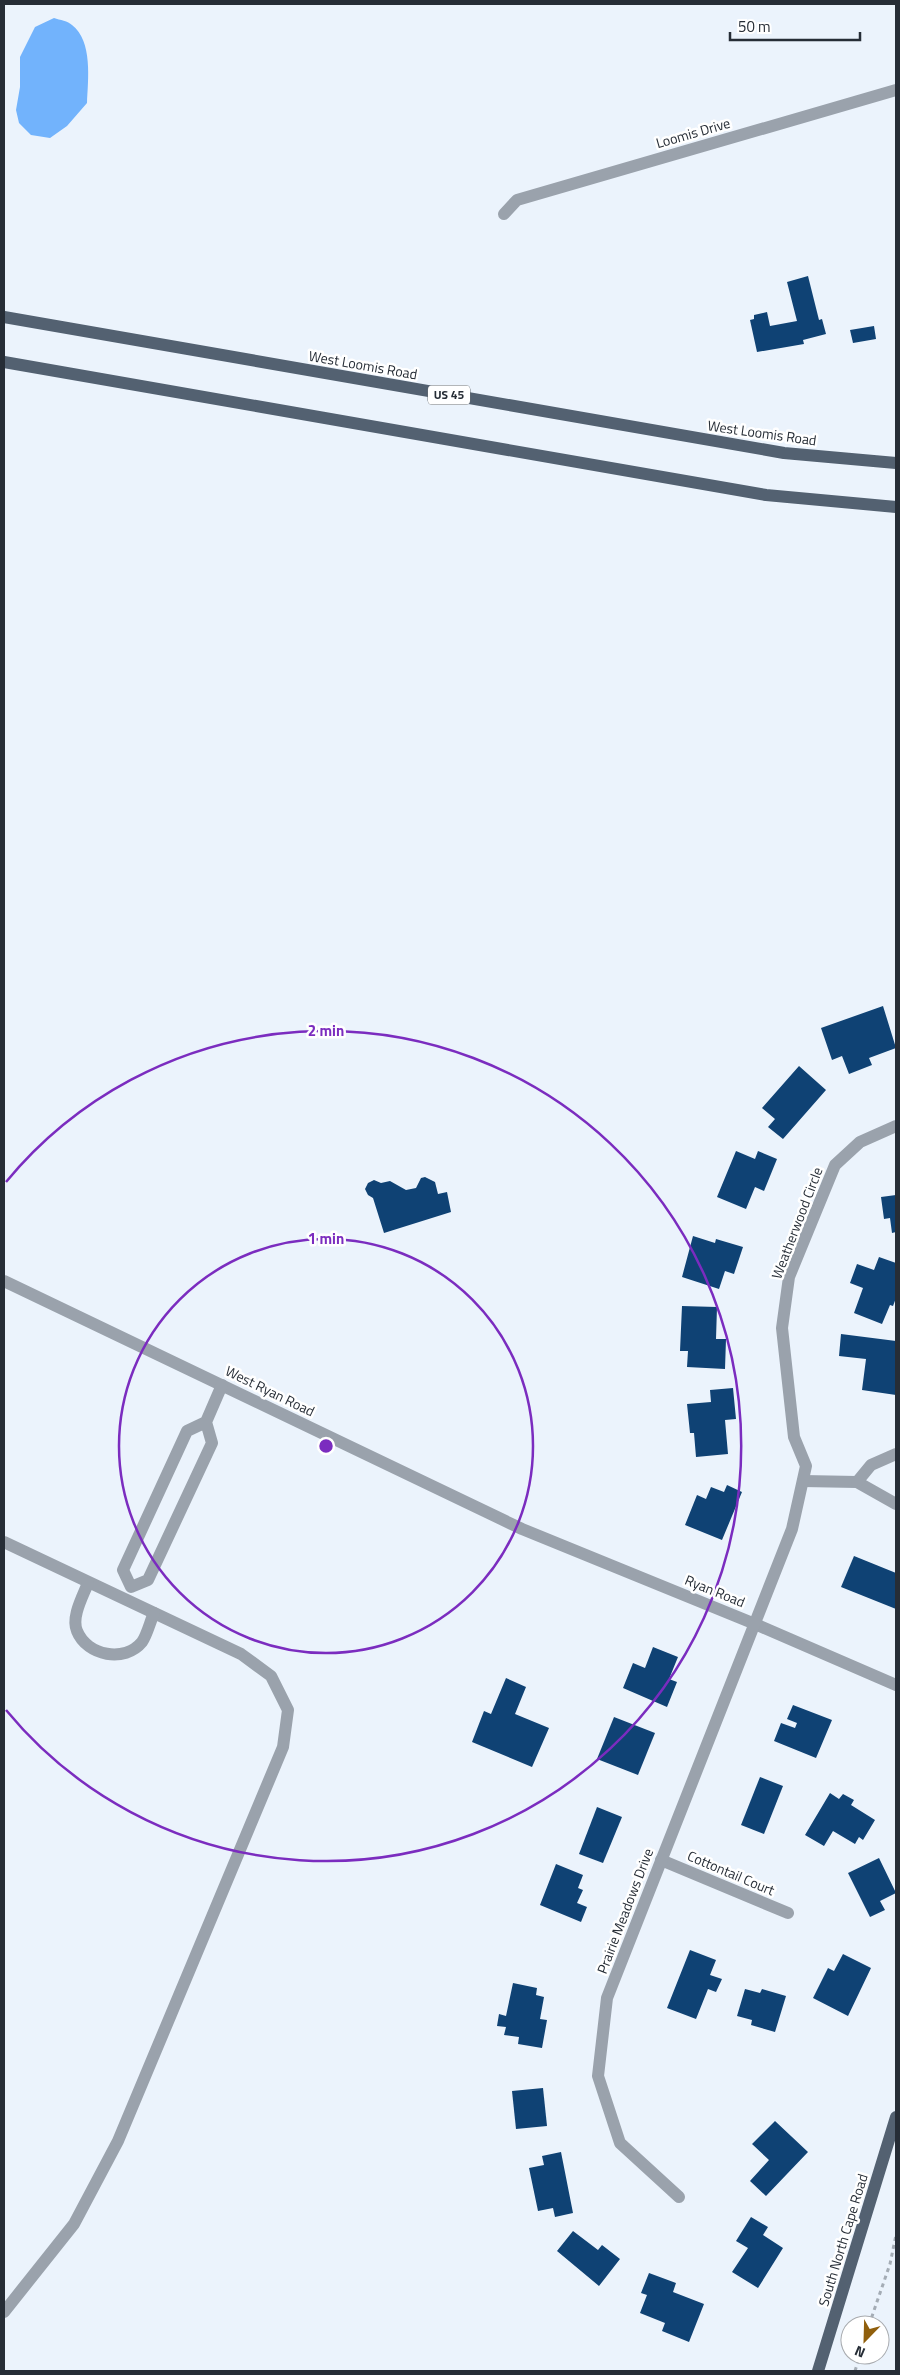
<svg xmlns="http://www.w3.org/2000/svg" width="900" height="2375" viewBox="0 0 900 2375" font-family="'Titillium Web',sans-serif">
  <style>
    .water { fill: #72b3fc }
    .building { fill: #0f4274 }
    .lines { fill: none; stroke-linecap: round; stroke-linejoin: round }
    .path { stroke: #a4acb5; stroke-width: 3; stroke-dasharray: 4 4; stroke-linecap: butt }
    .minor { stroke: #9aa2ac; stroke-width: 12 }
    .major { stroke: #536171; stroke-width: 12 }
    .ring { fill: none; stroke: #7b2cbf; stroke-width: 2.5 }
    .labels { text-anchor: middle; stroke-width: 5; stroke-linejoin: round; paint-order: stroke }
    .shield { fill: #fff; stroke: #676c72; stroke-width: 1 }
    .shield-label { font-size: 12px; font-weight: bold; fill: #262d36 }
    .street-label { font-size: 14px; fill: #262d36; stroke: #fff }
    .centre { fill: #7b2cbf; stroke: #fff; stroke-width: 2.5 }
    .ring-label { font-size: 15px; text-anchor: middle; font-weight: bold; fill: #7b2cbf; stroke: #fff; stroke-width: 5; stroke-linejoin: round; paint-order: stroke }
  </style>
  <rect width="100%" height="100%" fill="#ebf3fc"/>
  <path class="water" d="M 54,18 C 60,20 68,21 72,25 C 93,41 88,80 87,103 L 67,126 L 50,138 L 31,135 L 19,123 L 16,110 L 20,87 L 20,57 L 35,27 Z"/>
  <g class="building">
    <polygon points="808,276 819,320 822,319 826,334 803,340 804,344 757,352 750,320 754,319 754,315 767,312 770,326 797,321 787,282"/>
    <polygon points="874,326 876,339 853,343 850,330"/>
    <polygon points="883,1006 896,1048 869,1058 872,1065 849,1074 842,1056 832,1060 821,1028"/>
    <polygon points="799,1066 826,1090 783,1139 768,1127 775,1119 762,1108"/>
    <polygon points="736,1151 755,1159 758,1151 777,1159 764,1191 755,1187 746,1209 717,1197"/>
    <polygon points="425,1177 435,1182 438,1194 447,1192 451,1212 384,1233 373,1198 368,1195 365,1189 368,1183 374,1180 381,1183 390,1181 406,1190 416,1188 421,1178"/>
    <polygon points="896,1195 896,1232 892,1233 890,1218 884,1219 881,1197"/>
    <polygon points="693,1236 715,1243 716,1239 743,1247 734,1274 725,1271 719,1289 682,1277"/>
    <polygon points="879,1257 896,1263 896,1298 893,1306 890,1305 882,1324 854,1313 863,1288 850,1283 857,1264 874,1270"/>
    <polygon points="682,1306 717,1307 716,1339 726,1339 725,1369 687,1367 688,1351 680,1351"/>
    <polygon points="841,1334 896,1341 896,1395 862,1390 866,1359 839,1356"/>
    <polygon points="733,1388 736,1419 725,1420 728,1454 696,1457 694,1433 690,1433 687,1404 711,1402 710,1390"/>
    <polygon points="727,1485 742,1492 722,1540 685,1525 697,1495 706,1499 711,1487 724,1492"/>
    <polygon points="854,1556 896,1573 896,1609 841,1587"/>
    <polygon points="653,1647 678,1657 669,1679 677,1682 667,1707 623,1688 633,1663 645,1668"/>
    <polygon points="506,1678 526,1687 515,1714 549,1728 532,1767 472,1742 484,1711 491,1714"/>
    <polygon points="793,1705 832,1720 816,1758 774,1741 781,1723 795,1728 797,1723 787,1719"/>
    <polygon points="614,1717 655,1733 638,1775 597,1759"/>
    <polygon points="760,1777 783,1786 764,1834 741,1825"/>
    <polygon points="830,1793 839,1799 843,1794 854,1800 851,1805 875,1820 863,1840 859,1837 855,1844 833,1831 824,1846 805,1835"/>
    <polygon points="597,1807 622,1817 603,1863 579,1854"/>
    <polygon points="879,1858 896,1893 880,1901 885,1910 870,1917 848,1873"/>
    <polygon points="556,1864 583,1875 578,1888 583,1890 577,1903 587,1907 581,1922 540,1905"/>
    <polygon points="690,1950 716,1960 710,1975 722,1979 716,1992 708,1989 696,2019 667,2008"/>
    <polygon points="843,1954 871,1968 848,2016 813,1998 828,1968 834,1971"/>
    <polygon points="513,1983 537,1988 536,1995 544,1997 540,2019 547,2020 542,2048 518,2044 519,2037 504,2035 506,2027 497,2026 499,2014 506,2016"/>
    <polygon points="745,1989 760,1993 762,1989 786,1996 775,2032 751,2025 752,2020 737,2016"/>
    <polygon points="543,2088 547,2126 516,2129 512,2091"/>
    <polygon points="775,2121 808,2152 766,2196 750,2181 769,2160 752,2144"/>
    <polygon points="561,2152 573,2213 555,2217 553,2208 538,2211 529,2168 544,2165 542,2156"/>
    <polygon points="751,2217 768,2227 763,2235 783,2248 758,2288 732,2272 748,2248 736,2241"/>
    <polygon points="573,2231 598,2250 602,2245 620,2259 599,2286 557,2251"/>
    <polygon points="649,2273 676,2283 673,2292 704,2304 689,2342 662,2331 665,2323 640,2313 647,2295 641,2293"/>
  </g>
  <g class="lines">
    <g class="path">
      <polyline points="869,2325 890,2264 896,2235"/>
      <polyline points="855,2371 860,2355"/>
    </g>
    <g class="minor">
      <polyline points="504,214 517,200 896,90"/>
      <polyline points="4,1281 522,1529 755,1624 896,1685"/>
      <polyline points="206,1422 212,1443 148,1580 131,1587 123,1570 187,1431 206,1422 222,1385"/>
      <polyline points="803,1481 857,1482 896,1504"/>
      <polyline points="857,1482 871,1465 896,1454"/>
      <polyline points="4,1542 241,1654 271,1676 288,1710 283,1747 118,2141 74,2224 4,2312"/>
      <path d="M 88,1583 C 83,1596 71,1617 77,1631 C 87,1656 125,1663 142,1642 C 147,1635 150,1622 154,1613"/>
      <polyline points="661,1860 788,1913"/>
      <polyline points="679,2197 620,2143 598,2076 607,1998 792,1529 806,1466 794,1437 782,1328 789,1277 835,1165 860,1142 896,1126"/>
    </g>
    <g class="major">
      <polyline points="4,317 784,453 896,463"/>
      <polyline points="4,362 766,495 896,507"/>
      <polyline points="818,2371 896,2117"/>
    </g>
  </g>
  <g class="ring">
    <circle cx="326" cy="1446" r="207"/>
    <path d="M6 1182A415 415 0 1 1 6 1710"/>
  </g>
  <g class="labels">
    <rect class="shield" x="428" y="385.5" width="42" height="19" rx="4"/>
    <g class="shield-label">
      <text x="449" y="399">US 45</text>
    </g>
    <g class="street-label">
      <text transform="translate(693 133) rotate(-16)" y="5">Loomis Drive</text>
      <text transform="translate(363 365) rotate(10)" y="5">West Loomis Road</text>
      <text transform="translate(762 433) rotate(8)" y="5">West Loomis Road</text>
      <text transform="translate(797 1223) rotate(-69)" y="5">Weatherwood Circle</text>
      <text transform="translate(270 1391) rotate(26)" y="5">West Ryan Road</text>
      <text transform="translate(715 1591) rotate(22)" y="5">Ryan Road</text>
      <text transform="translate(731 1873) rotate(23)" y="5">Cottontail Court</text>
      <text transform="translate(625 1911) rotate(-69)" y="5">Prairie Meadows Drive</text>
      <text transform="translate(843 2240) rotate(-73)" y="5">South North Cape Road</text>
    </g>
  </g>
  <circle cx="326" cy="1446" r="8" class="centre"/>
  <g class="ring-label">
    <text x="326" y="1036">2 min</text>
    <text x="326" y="1244">1 min</text>
  </g>
  <rect width="900" height="2375" fill="none" stroke="#262d36" stroke-width="10"/>
  <g transform="translate(865 2340) rotate(203)"><circle r="24" fill="#ffffff" stroke="#a8abaf"/>
  <path d="M0-4L9 19L0 12L-9 19Z" fill="#905f0c"/>
  <text y="-8" font-size="14" font-weight="bold" text-anchor="middle" fill="#262d36">N</text>
  </g>
  <path d="M730 32v8h130v-8" fill="none" stroke="#262d36" stroke-width="2.5"/>
  <text x="738" y="32" font-size="15" fill="#262d36" stroke="#ffffff" stroke-width="4" paint-order="stroke">50 m</text>
</svg>
